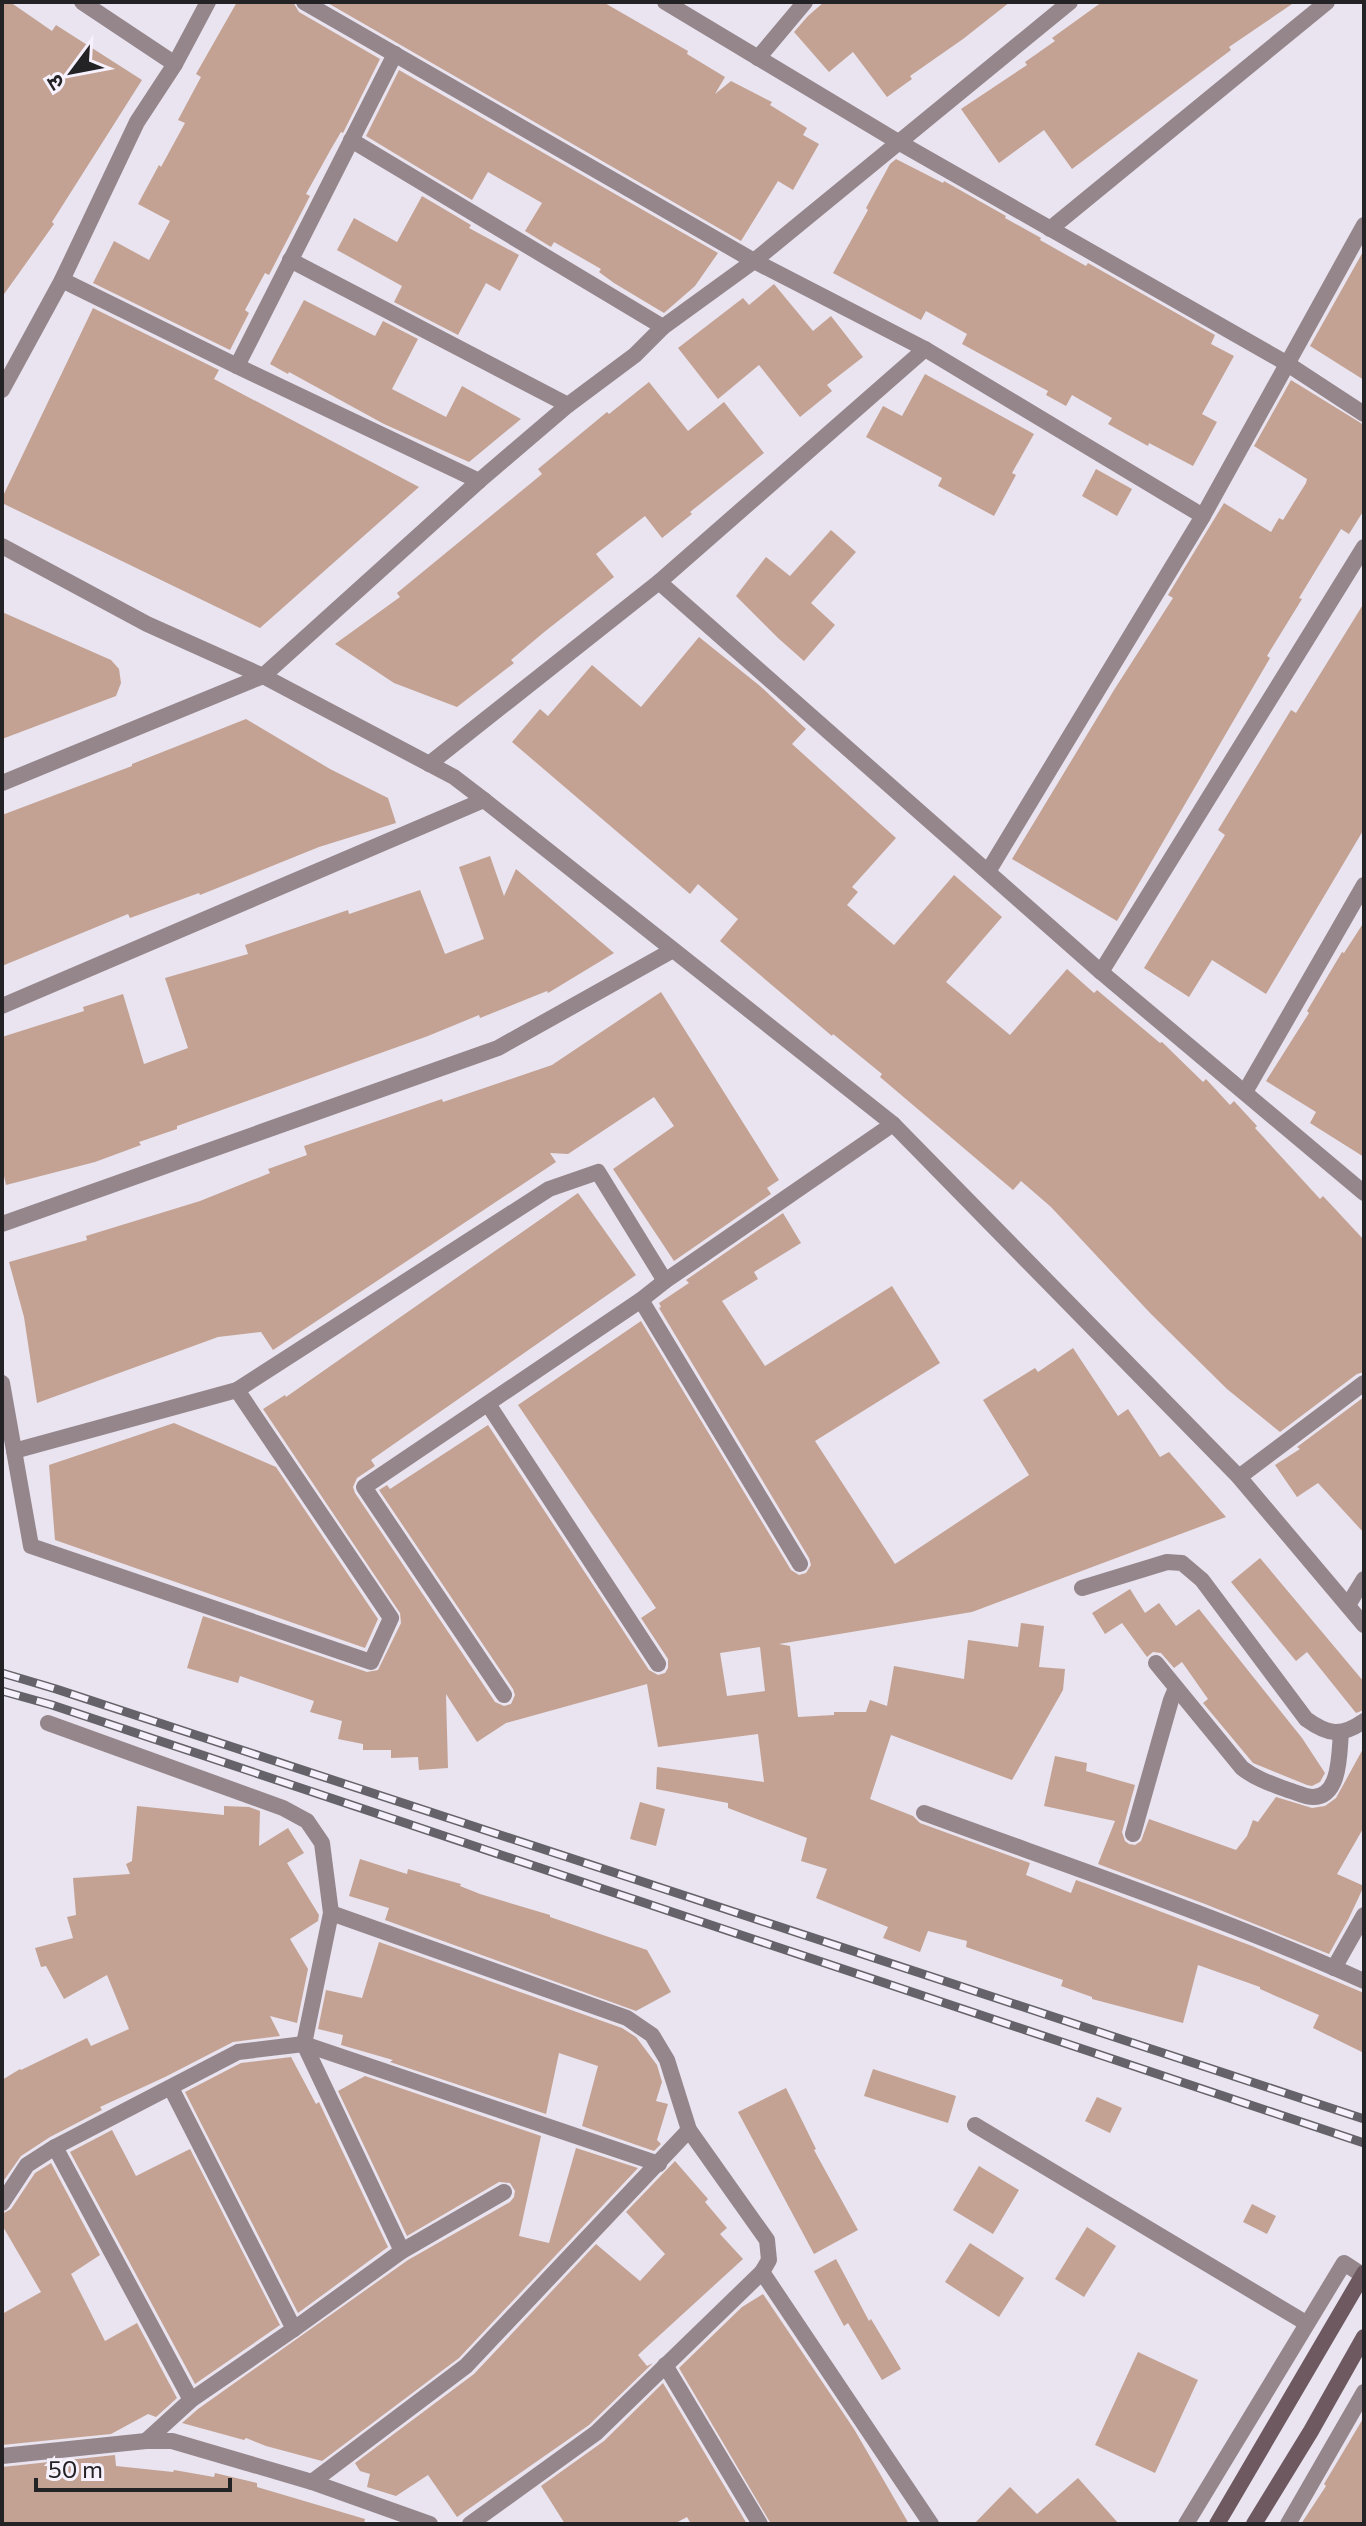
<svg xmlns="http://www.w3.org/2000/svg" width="1366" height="2526" viewBox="0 0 1366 2526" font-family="Commissioner,'Noto Sans Devanagari',sans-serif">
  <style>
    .building { fill: #c3a294; fill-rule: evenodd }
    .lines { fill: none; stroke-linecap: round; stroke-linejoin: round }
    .minor { stroke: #95868c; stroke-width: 16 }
    .secondary { stroke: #6e5961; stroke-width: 16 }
    .rail-casing { stroke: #656369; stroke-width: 9 }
    .rail { stroke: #f6f1fc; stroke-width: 6; stroke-dasharray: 18; stroke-linecap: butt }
    .secondary-bridge { stroke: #6e5961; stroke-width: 16 }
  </style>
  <rect width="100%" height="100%" fill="#e9e4ef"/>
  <g class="building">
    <polygon points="2,2 10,2 52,31 56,25 142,80 52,222 54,224 2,297"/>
    <polygon points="237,2 293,2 299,12 380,59 343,133 341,132 331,149 306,194 310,196 269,275 265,273 245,310 249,313 230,350 93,283 114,241 149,260 170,221 138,204 159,165 161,167 185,123 178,120 201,77 196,74"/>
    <polygon points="326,2 603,2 688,51 687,54 725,77 715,94 731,81 772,102 770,105 807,128 803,135 819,144 793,190 778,181 741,241"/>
    <polygon points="824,2 1010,2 963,39 910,76 912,79 887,97 853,52 829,72 794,32 808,16"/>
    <polygon points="1102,2 1295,2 1229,47 1231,50 1072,169 1044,130 999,163 961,109 1027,65 1025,62 1055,41 1052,38"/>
    <polygon points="399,70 718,253 695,286 664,313 614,283 599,272 601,269 554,242 551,247 525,231 542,203 488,172 472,200 366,136"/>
    <polygon points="896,159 943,183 944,181 1006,216 1005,218 1041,238 1040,240 1086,266 1088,263 1215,335 1211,344 1234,356 1202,414 1217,422 1193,466 1149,443 1148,446 1108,424 1112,418 1072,395 1066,406 1046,395 1048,391 962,344 967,334 926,311 921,320 833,273 868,210 866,208 890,164"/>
    <polygon points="422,196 471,225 469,228 519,255 500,291 486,283 458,335 394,302 402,286 337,250 354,218 397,242"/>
    <polygon points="1364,250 1364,380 1310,346"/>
    <polygon points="774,284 813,331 831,316 863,357 827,385 832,391 800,417 759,365 718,399 678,348 743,298 749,305"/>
    <polygon points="304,300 375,336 383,321 418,339 392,389 446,417 462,386 521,419 469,462 384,424 289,372 288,374 270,364"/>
    <polygon points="93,308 219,370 214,379 419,487 260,628 2,503 2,498"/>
    <polygon points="925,374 1034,434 1012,473 1016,475 994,516 938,486 942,478 866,437 883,406 902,416"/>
    <polygon points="1291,380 1364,425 1364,510 1349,534 1341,529 1299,598 1302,599 1267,656 1270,658 1117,921 1012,859 1114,690 1173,598 1168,595 1224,503 1271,532 1279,518 1283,520 1306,483 1307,479 1254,446"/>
    <polygon points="649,382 688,431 724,402 764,453 690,512 692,514 662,538 645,516 596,554 614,577 543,633 511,660 514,663 457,707 394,683 335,644 400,597 397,593 542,474 538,469 607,412 609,414"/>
    <polygon points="1096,469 1132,489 1117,516 1082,496"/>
    <polygon points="831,530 856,552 811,603 835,625 804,661 778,638 736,596 766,557 790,576"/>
    <polygon points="1364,603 1364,829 1266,994 1212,960 1189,997 1144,968 1225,835 1218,830 1291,710 1296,713"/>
    <polygon points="2,612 111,660 119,669 121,683 116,696 2,739"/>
    <polygon points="699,637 760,686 806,729 792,744 896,838 852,887 858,892 847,905 894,945 954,875 1002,917 946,982 1010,1035 1067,969 1094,993 1097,990 1160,1043 1162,1042 1203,1082 1206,1079 1230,1105 1234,1101 1257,1126 1255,1128 1320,1199 1323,1196 1364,1240 1364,1372 1357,1374 1280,1432 1227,1389 1151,1314 1051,1207 1021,1181 1013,1190 880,1077 882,1074 833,1034 832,1036 720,941 738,919 698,884 690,894 512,742 540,709 548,716 592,665 641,707"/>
    <polygon points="246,719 330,769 388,798 396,823 319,847 200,895 199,893 130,918 128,914 2,966 2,815 132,766 132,764"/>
    <polygon points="490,856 504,896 516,869 614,953 548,993 547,991 480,1018 479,1015 428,1036 177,1126 177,1129 139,1142 141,1145 95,1162 6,1185 2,1167 2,1037 84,1011 83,1007 123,994 144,1064 188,1048 165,978 248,954 245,945 348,910 349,914 420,890 445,954 484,939 459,867"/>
    <polygon points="1364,922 1364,1157 1310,1123 1316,1112 1266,1081 1309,1013 1307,1011 1342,952 1344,953"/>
    <polygon points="661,992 779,1180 767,1188 771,1194 674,1261 613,1169 674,1126 654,1097 568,1154 550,1153 556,1162 273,1350 261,1332 218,1337 37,1403 24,1317 9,1262 87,1240 86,1236 200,1201 270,1173 268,1169 307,1155 304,1146 442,1099 443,1102 552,1065"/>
    <path d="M 578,1193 L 636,1275 L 371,1460 L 375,1466 L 357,1478 L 353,1487 L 355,1493 L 495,1702 L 504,1706 L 511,1704 L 515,1695 L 513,1689 L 379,1490 L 387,1485 L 390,1489 L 488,1425 L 649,1670 L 658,1675 L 665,1673 L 668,1668 L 668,1659 L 641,1618 L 656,1608 L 518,1405 L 641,1321 L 791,1570 L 799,1575 L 806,1573 L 811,1565 L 809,1558 L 659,1308 L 661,1307 L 659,1303 L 689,1283 L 686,1280 L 783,1213 L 801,1243 L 754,1272 L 758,1279 L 722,1301 L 765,1366 L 892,1286 L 940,1363 L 815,1441 L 895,1564 L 1029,1475 L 983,1400 L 1035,1368 L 1038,1372 L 1073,1348 L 1118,1416 L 1128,1409 L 1160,1457 L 1169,1452 L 1226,1517 L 972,1612 L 779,1644 L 790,1646 L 798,1717 L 834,1715 L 834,1712 L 866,1712 L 870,1700 L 887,1706 L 894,1666 L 964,1679 L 968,1640 L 1018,1647 L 1021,1623 L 1044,1626 L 1039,1667 L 1065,1669 L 1063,1690 L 1012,1780 L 891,1735 L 870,1799 L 913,1816 L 920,1823 L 1030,1863 L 1026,1875 L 1071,1893 L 1076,1880 L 1090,1885 L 1252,1946 L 1364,1993 L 1364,2053 L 1313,2028 L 1319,2015 L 1260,1989 L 1260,1987 L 1198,1965 L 1183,2023 L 1092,1999 L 1092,1997 L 1061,1986 L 1063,1980 L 966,1947 L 967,1941 L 928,1931 L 920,1952 L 883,1938 L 888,1927 L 816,1898 L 827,1869 L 801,1861 L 807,1838 L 728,1808 L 728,1803 L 656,1789 L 657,1767 L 764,1782 L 758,1734 L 658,1747 L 647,1684 L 506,1723 L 477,1742 L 446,1694 L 448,1768 L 419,1770 L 418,1757 L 391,1758 L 391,1750 L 363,1750 L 363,1744 L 338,1739 L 342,1721 L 310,1712 L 314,1701 L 240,1676 L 238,1683 L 187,1668 L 203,1616 L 367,1672 L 378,1670 L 401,1623 L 400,1613 L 263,1409 L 285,1395 L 286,1397 ZM 760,1647 L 765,1691 L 727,1696 L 720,1653 Z"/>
    <polygon points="1364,1397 1364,1533 1318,1483 1297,1497 1275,1465 1300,1449 1297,1447"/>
    <polygon points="174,1423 276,1467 378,1619 365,1648 55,1540 49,1465"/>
    <polygon points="1260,1558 1364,1682 1364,1710 1356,1713 1307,1652 1296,1661 1231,1582"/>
    <polygon points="1130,1589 1145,1613 1159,1603 1176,1626 1199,1609 1302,1738 1325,1773 1320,1782 1312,1786 1307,1785 1253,1763 1203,1703 1208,1699 1182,1662 1174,1668 1161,1653 1153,1652 1147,1657 1122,1623 1105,1634 1092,1613"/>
    <polygon points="1364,1747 1364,1827 1337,1874 1364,1886 1349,1918 1329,1954 1205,1904 1098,1864 1115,1821 1044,1806 1055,1756 1087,1763 1086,1771 1135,1785 1122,1832 1125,1841 1129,1844 1135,1845 1141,1841 1149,1819 1236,1850 1247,1836 1253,1820 1258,1822 1276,1797 1312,1808 1325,1806 1336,1798"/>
    <polygon points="640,1802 665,1809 656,1846 630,1839"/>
    <polygon points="137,1806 224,1815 224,1806 249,1807 260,1811 259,1846 288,1828 304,1853 287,1863 319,1915 318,1921 290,1939 308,1969 297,2023 270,2016 280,2036 233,2042 165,2077 100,2107 102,2110 50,2137 21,2156 2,2183 2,2080 20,2069 21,2070 87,2038 91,2046 129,2029 107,1975 64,1999 46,1966 41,1967 35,1948 73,1938 67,1917 76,1915 73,1878 130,1874 126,1864 132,1861"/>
    <polygon points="360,1859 407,1874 408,1869 461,1884 460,1886 480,1894 550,1915 550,1917 647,1950 671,1992 636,2011 385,1920 389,1908 349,1896"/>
    <polygon points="379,1942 622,2028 636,2037 657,2065 662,2082 656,2101 668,2104 657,2140 661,2144 654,2151 582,2126 598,2066 559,2053 546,2114 390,2062 393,2060 341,2045 343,2035 318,2029 326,1990 362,1998"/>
    <polygon points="291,2057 316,2104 319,2102 388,2247 298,2313 185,2092 241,2063"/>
    <polygon points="873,2069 956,2096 948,2123 864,2096"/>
    <polygon points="365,2076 541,2136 519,2236 549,2243 576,2148 638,2168 459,2358 322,2461 266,2446 246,2438 244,2440 182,2423 198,2409 408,2260 510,2202 514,2197 515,2191 510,2183 499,2182 407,2236 338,2091"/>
    <polygon points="786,2088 816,2149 814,2150 858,2230 814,2254 738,2112"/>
    <polygon points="1097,2097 1122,2108 1110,2133 1085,2121"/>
    <polygon points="112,2130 136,2176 190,2149 280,2325 195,2384 70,2152"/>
    <polygon points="675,2161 708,2199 705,2202 727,2228 720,2234 743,2259 638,2355 647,2366 653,2363 589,2425 457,2517 428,2475 396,2496 367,2487 370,2474 360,2471 355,2463 474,2374 596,2244 640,2281 665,2254 626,2212"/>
    <polygon points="51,2163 100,2255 71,2274 105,2341 137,2323 177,2398 156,2417 148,2414 111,2434 2,2445 2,2314 41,2292 2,2225 2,2214 11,2209 35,2173"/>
    <polygon points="979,2166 1019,2190 993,2234 953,2210"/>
    <polygon points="1252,2204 1276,2216 1267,2234 1243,2222"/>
    <polygon points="1087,2227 1116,2246 1084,2297 1055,2279"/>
    <polygon points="970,2243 1024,2278 999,2317 945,2282"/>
    <polygon points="836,2259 869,2321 871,2319 901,2369 882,2380 848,2323 844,2326 814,2271"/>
    <polygon points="763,2294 854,2429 909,2524 771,2524 679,2368 742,2307"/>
    <polygon points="1138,2352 1198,2380 1155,2473 1095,2445"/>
    <polygon points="663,2383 747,2524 691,2524 687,2517 674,2524 565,2524 541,2486 604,2441"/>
    <polygon points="1364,2417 1364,2524 1301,2524 1326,2486 1324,2484"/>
    <polygon points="115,2455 116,2466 173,2472 174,2470 214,2477 215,2473 257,2483 257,2487 365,2519 364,2524 2,2524 2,2467"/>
    <polygon points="1078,2478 1119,2524 974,2524 1010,2487 1037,2514"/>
  </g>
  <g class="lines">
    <g class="minor">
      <polyline points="82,2 175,64"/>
      <polyline points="304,2 754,261 925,349 1203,516"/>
      <polyline points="665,2 900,143 1286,363 1364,414"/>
      <polyline points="758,58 805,2"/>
      <polyline points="351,140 663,327"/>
      <polyline points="1050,229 1327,2"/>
      <polyline points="290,260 568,405"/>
      <polyline points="62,280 237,366 479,481"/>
      <polyline points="237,366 395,54"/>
      <polyline points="2,390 62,280 137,122 175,64 208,2"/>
      <polyline points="2,546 147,624 263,676 454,777 484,800 893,1124 1239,1477 1364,1625"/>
      <polyline points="659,582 1101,972 1364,1193"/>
      <polyline points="429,764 659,582 925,349"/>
      <polyline points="2,783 263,676 479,481 568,405 635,355 663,327 754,261 1070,2"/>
      <polyline points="989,870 1203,516 1364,225"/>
      <polyline points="1101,972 1364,547"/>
      <polyline points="2,1006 484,800"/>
      <polyline points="1245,1092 1364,885"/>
      <polyline points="2,1224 498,1048 673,950"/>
      <polyline points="641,1300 800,1564"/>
      <polyline points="2,1383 31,1546 371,1662 391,1618 237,1390"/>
      <polyline points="488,1404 658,1664"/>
      <polyline points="14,1451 237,1390 549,1189 598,1172 665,1281"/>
      <polyline points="1239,1477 1364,1383"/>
      <path d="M 1082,1588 L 1167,1562 L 1182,1563 L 1202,1580 L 1306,1719 C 1328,1735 1341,1737 1364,1721"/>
      <polyline points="1348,1605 1364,1579"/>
      <path d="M 1156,1663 L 1242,1768 C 1256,1779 1272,1784 1288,1790 C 1296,1792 1305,1797 1313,1797 C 1341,1797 1339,1752 1341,1733"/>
      <polyline points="504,1695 364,1487 641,1300 665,1281 893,1124"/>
      <polyline points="48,1723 283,1808 307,1821 322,1843 331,1913 304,2044 402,2251"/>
      <path d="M 924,1813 C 1071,1867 1221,1917 1364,1981"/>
      <polyline points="1133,1834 1171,1700 1176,1688"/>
      <polyline points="331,1913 627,2018 652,2035 667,2060 689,2130 767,2240 769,2260 762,2272 596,2433 470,2524"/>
      <polyline points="1334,1968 1364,1915"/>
      <polyline points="171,2088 294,2329"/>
      <polyline points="975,2125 1306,2323"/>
      <polyline points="55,2147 191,2400"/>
      <polyline points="2,2203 27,2165 55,2147 238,2052 304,2044 659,2164"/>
      <polyline points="762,2272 931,2524"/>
      <polyline points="665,2365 760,2524"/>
      <polyline points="146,2441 191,2400 294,2329 402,2251 504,2192"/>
      <polyline points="2,2456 146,2441 172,2441 312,2482 430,2524"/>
      <polyline points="312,2482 466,2366 689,2130"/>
      <polyline points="1186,2524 1344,2263 1364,2276"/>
      <polyline points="1288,2524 1364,2392"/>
    </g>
    <polyline class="secondary" points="1254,2524 1311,2431 1364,2337"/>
    <g class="rail-casing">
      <g id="rail">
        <polyline points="2,1673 56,1689 1364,2119"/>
        <polyline points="2,1691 52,1705 1364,2143"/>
      </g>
    </g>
    <use href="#rail" class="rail"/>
    <polyline class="secondary-bridge" points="1217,2524 1364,2273"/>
  </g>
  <rect width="1366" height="2526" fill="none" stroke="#232225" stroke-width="8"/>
  <g transform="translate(72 72) rotate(238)" stroke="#f6f1fc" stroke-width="6" paint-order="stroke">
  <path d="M0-6L14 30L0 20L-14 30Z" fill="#232225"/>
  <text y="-12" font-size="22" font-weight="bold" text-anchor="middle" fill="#232225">उ</text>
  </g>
  <path d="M36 2478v12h194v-12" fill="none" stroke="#232225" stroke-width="4"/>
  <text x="48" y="2478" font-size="24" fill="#232225" stroke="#f6f1fc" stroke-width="6" paint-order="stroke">50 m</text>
</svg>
